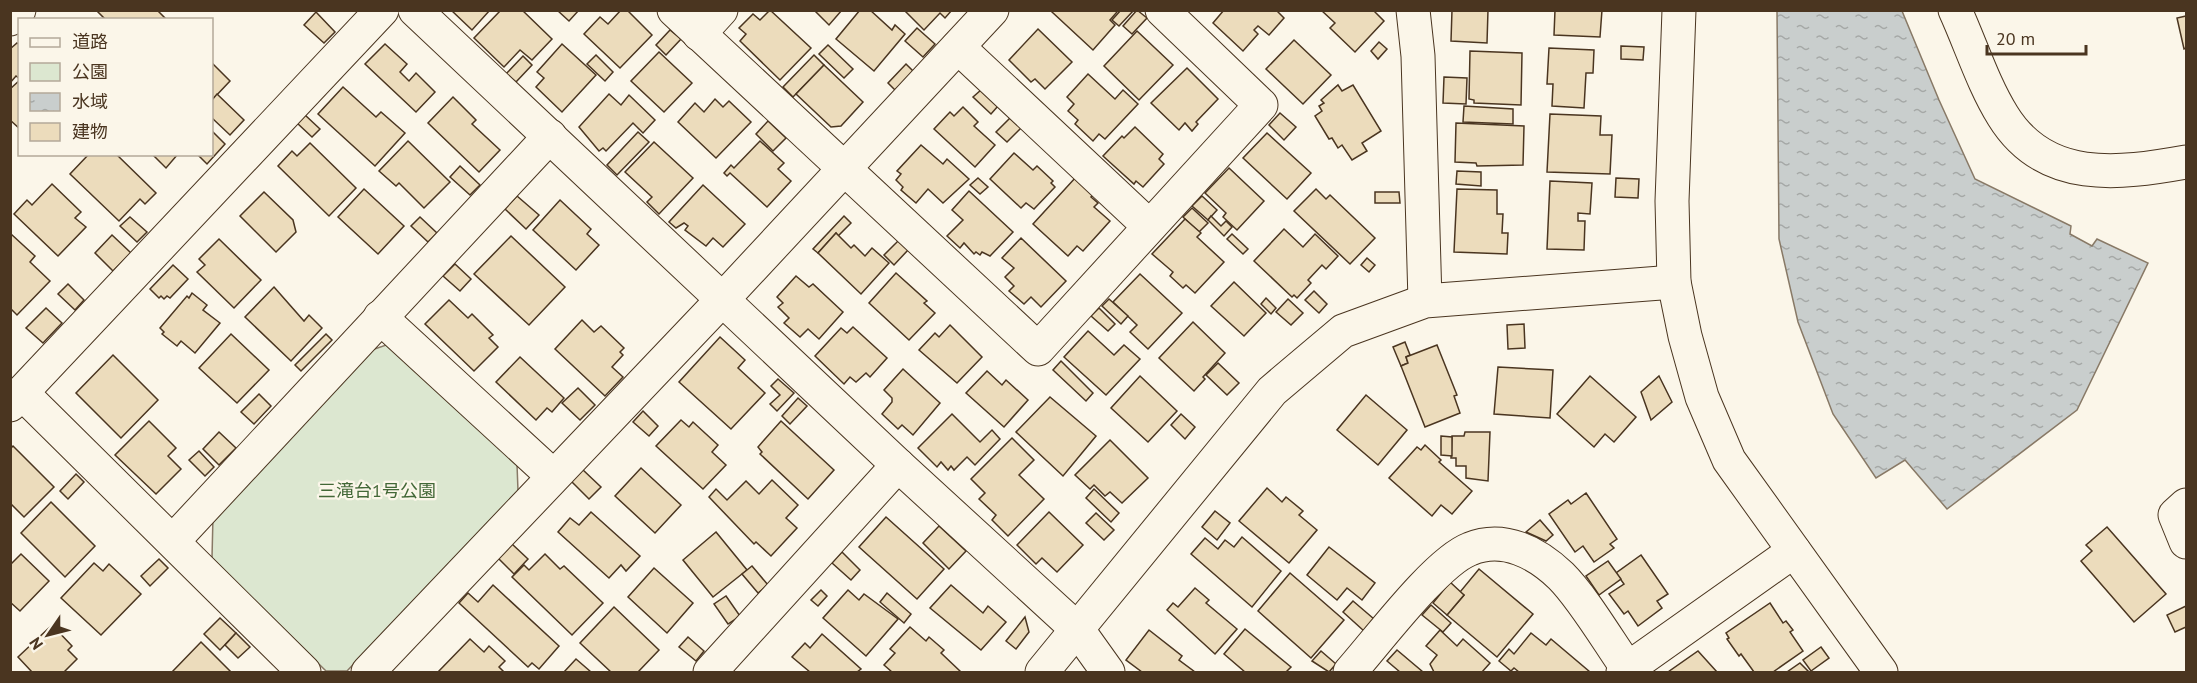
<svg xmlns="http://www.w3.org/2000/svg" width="2197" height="683" viewBox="0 0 2197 683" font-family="'PT Sans','Noto Sans JP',sans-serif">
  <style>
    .green { fill: #dce7d0; stroke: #887966; stroke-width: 1.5 }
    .water { fill: url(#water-ripples); stroke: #887966; stroke-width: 1.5 }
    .building { fill: #ecdcbc; stroke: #4a3520; stroke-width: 1.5 }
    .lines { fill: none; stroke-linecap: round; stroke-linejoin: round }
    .minor-casing { stroke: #4a3520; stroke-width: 35 }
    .minor { stroke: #fbf6e9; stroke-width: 33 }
    .labels { text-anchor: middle; stroke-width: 4.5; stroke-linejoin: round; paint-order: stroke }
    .park-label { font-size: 18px; fill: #436837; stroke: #fbf6e9 }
  </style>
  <defs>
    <pattern id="water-ripples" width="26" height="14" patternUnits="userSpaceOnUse" patternTransform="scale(1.5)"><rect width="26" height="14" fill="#c9cecd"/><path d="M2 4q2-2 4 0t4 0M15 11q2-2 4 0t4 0" fill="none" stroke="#a5a8a6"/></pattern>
  </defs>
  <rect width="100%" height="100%" fill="#fbf6e9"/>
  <polygon class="green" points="389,344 517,464 518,491 347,671 326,671 212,558 213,516 363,353"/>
  <polygon class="water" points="1777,11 1902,11 1939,100 1975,179 2071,226 2070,234 2092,246 2097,239 2148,263 2077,410 1947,509 1905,460 1876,478 1833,414 1798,322 1779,239"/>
  <g class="building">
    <polygon points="96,10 157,10 167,20 106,20"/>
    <polygon points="451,10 490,10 472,30"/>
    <polygon points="501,10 522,10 552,39 532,60 520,50 504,67 474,38"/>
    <polygon points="557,10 579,10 569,21"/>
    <polygon points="621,10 627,10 652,35 620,68 584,34 600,17 608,24"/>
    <polygon points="770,10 811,48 780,80 740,41 746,34 739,28 753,14 760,20"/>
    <polygon points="814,10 842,10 829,25"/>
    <polygon points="860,10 870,10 892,30 895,25 905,34 874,71 836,39"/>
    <polygon points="904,10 952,10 945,18 940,13 924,30"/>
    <polygon points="1054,10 1116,10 1117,12 1110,20 1115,25 1093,50 1052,12"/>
    <polygon points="1121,10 1134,10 1119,26 1112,20"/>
    <polygon points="1137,10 1147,18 1132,34 1123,26"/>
    <polygon points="1224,10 1276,10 1284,18 1269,35 1258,26 1254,30 1258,34 1243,51 1213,23"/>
    <polygon points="1321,10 1377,10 1375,12 1384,21 1355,52 1330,28 1335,23"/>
    <polygon points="1452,10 1488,10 1487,43 1451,41"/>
    <polygon points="1555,10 1602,10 1600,37 1554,35"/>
    <polygon points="316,12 335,32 324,43 304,25"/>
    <polygon points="2186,16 2186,48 2184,49 2177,18"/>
    <polygon points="917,28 935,44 923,57 905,41"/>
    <polygon points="1038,29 1072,62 1045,89 1035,79 1031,82 1009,60"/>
    <polygon points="670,30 681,39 666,55 656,45"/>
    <polygon points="1137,31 1173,65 1139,100 1104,66"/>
    <polygon points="1294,40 1331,75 1303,104 1266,69"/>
    <polygon points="1379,42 1387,49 1378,59 1371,51"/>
    <polygon points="17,43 20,45 20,79 16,76 10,83 10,49"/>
    <polygon points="385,44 407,64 400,72 409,81 416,73 435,92 416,112 365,64"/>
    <polygon points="562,44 596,75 562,112 536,87 544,78 537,72"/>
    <polygon points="828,45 853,69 844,78 819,54"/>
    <polygon points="1621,46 1644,47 1643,60 1621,59"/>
    <polygon points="1549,48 1594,50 1593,73 1586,73 1584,108 1552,106 1553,84 1547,84"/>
    <polygon points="1470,51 1522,53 1521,105 1474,103 1474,100 1469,99"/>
    <polygon points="659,52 692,83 664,112 631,81"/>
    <polygon points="596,55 613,72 605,81 587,64"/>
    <polygon points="814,55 824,65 793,97 783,87"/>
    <polygon points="523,56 532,65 516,82 506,74"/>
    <polygon points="212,63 230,81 212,100"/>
    <polygon points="906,64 914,72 896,91 888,83"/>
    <polygon points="824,65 863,102 841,126 831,127 796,94"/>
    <polygon points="1187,68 1218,99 1196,122 1198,124 1192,131 1185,123 1179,130 1151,103"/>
    <polygon points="1088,74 1115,99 1123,90 1138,104 1105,139 1099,134 1093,141 1075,124 1078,120 1068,111 1074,104 1067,97"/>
    <polygon points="1444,77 1467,78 1466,104 1443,103"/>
    <polygon points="20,80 20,129 10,120 10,89"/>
    <polygon points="1338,85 1342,91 1353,85 1381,131 1362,143 1367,151 1352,160 1342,145 1338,148 1332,138 1329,139 1315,116 1322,111 1319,106 1324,103 1321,100"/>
    <polygon points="343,87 376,117 381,112 405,133 375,166 318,114"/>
    <polygon points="981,90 998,106 991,114 973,97"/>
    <polygon points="217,94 244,120 230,135 212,118 212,100"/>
    <polygon points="609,94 621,105 629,95 655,120 643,133 633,123 606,151 603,148 599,151 579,127"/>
    <polygon points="453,97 476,120 472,124 500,150 479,172 428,123"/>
    <polygon points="715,99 723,107 729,101 751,122 716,158 678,122 695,103 704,112"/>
    <polygon points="1464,106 1513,109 1513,124 1463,122"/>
    <polygon points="963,107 978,122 974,126 995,145 975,167 934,129 950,112 954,116"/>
    <polygon points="1280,113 1296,127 1284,140 1269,125"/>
    <polygon points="1550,114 1601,116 1600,135 1612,135 1610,174 1547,172"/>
    <polygon points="305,115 320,129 312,137 297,123"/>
    <polygon points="1010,118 1021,128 1007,142 996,132"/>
    <polygon points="768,121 786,138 773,151 756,134"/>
    <polygon points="1456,123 1524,126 1523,165 1477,166 1476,163 1455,162"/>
    <polygon points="1135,127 1163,154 1159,159 1164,164 1143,187 1136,181 1134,184 1103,156 1122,136 1124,138"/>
    <polygon points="212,131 225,144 207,164 197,154 212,154"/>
    <polygon points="638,132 649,142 617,175 607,165"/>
    <polygon points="1267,133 1311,173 1287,199 1243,158"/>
    <polygon points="408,141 450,182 424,208 399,183 396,186 379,171"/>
    <polygon points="760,141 784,163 778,169 791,181 767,207 730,173 727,176 724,173 731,165 734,168"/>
    <polygon points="654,142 693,178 659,214 647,202 652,197 625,172"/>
    <polygon points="310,143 356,188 329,216 278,166 292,151 297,156"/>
    <polygon points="921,145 943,164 947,159 969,179 943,203 928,189 916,203 901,190 903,187 896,180 901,174 897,171"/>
    <polygon points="1014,153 1033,170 1037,166 1053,181 1051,183 1055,187 1034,209 1026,203 1021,208 990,179"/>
    <polygon points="89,154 116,154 156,193 145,204 140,199 119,221 70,174"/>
    <polygon points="152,154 178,154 166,168"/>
    <polygon points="460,166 480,185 470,195 450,177"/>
    <polygon points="1229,168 1264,201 1237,230 1223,217 1226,213 1205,193"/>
    <polygon points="1457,171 1481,172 1481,186 1456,184"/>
    <polygon points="1076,177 1094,194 1091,197 1098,203 1094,207 1110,221 1083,251 1077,246 1068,256 1033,224"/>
    <polygon points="978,178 988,187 980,194 970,185"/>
    <polygon points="1616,178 1639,179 1638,198 1615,197"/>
    <polygon points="1550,181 1592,183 1590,214 1578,213 1578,221 1585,221 1584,250 1547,249"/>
    <polygon points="52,184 81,212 75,218 86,227 58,256 14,214 27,200 32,205"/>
    <polygon points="703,185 745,224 723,247 713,238 706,246 685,230 688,226 684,223 676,228 669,222"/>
    <polygon points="364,189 404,226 378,254 338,217"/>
    <polygon points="1316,189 1326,199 1330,195 1375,238 1350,264 1294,211"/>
    <polygon points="1457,189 1497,190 1497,214 1503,214 1502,233 1508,233 1507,254 1454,252"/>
    <polygon points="969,191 1013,232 990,256 982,252 980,255 976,252 974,254 964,243 960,248 947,236 963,220 952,210"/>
    <polygon points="264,192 293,220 296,232 276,252 240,216"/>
    <polygon points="1375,192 1399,192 1400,203 1375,203"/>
    <polygon points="517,196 539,215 526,229 505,209"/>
    <polygon points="1202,196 1217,210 1208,220 1192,206"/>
    <polygon points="560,200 591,229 587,234 599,245 576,270 533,230"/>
    <polygon points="1192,208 1208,223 1199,232 1183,217"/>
    <polygon points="844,216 851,223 838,236 836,233 818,253 813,249"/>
    <polygon points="1211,216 1221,226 1226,221 1232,227 1224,236 1208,220"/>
    <polygon points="130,217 147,232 137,242 120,226"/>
    <polygon points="420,217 437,233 428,242 411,226"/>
    <polygon points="1185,219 1201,233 1197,237 1224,262 1195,293 1186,285 1183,288 1170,276 1173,272 1152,254"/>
    <polygon points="1284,229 1303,247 1315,234 1338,256 1326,269 1322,265 1308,280 1311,283 1297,298 1294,295 1292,297 1254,261"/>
    <polygon points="836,233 851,248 854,245 865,256 872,248 889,263 861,294 818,253"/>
    <polygon points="11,234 35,256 30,262 50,281 17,315 10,308"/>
    <polygon points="1232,234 1248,249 1243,254 1227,239"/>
    <polygon points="112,235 131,253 113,271 95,253"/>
    <polygon points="511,236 565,287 529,325 474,274"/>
    <polygon points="1021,238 1066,281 1041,307 1031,297 1024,304 1009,291 1014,286 1005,277 1014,268 1002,258"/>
    <polygon points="219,239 261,280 234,308 197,272 205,265 199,259"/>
    <polygon points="899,240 908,250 894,265 884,255"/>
    <polygon points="1367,258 1375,265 1369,272 1361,265"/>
    <polygon points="455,264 471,279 460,291 443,276"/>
    <polygon points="173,265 188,279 170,298 167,296 164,299 161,296 159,298 150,289"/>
    <polygon points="896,273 927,301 924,303 935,313 909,340 869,303"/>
    <polygon points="1140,274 1182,313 1148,349 1130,332 1137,325 1113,302"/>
    <polygon points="796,276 809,287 813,284 843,312 819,339 808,329 800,337 784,323 789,318 778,307 783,303 777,297"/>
    <polygon points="1234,282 1266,313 1244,336 1211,306"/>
    <polygon points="68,284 84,300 75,310 58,294"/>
    <polygon points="274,287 304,321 309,315 322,328 291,361 245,317"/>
    <polygon points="1314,291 1327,304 1319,313 1305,300"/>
    <polygon points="192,293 207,305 203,310 220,323 195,353 181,341 177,346 162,334 164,332 160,328 187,296 189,298"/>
    <polygon points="1266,298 1276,308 1271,314 1261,304"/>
    <polygon points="1109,299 1128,316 1121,324 1102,306"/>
    <polygon points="1288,299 1303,313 1291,325 1276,312"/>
    <polygon points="449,300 468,318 472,314 493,335 489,338 498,347 474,371 425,324"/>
    <polygon points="46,308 62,323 43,343 26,328"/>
    <polygon points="1099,308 1115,324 1108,331 1091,316"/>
    <polygon points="582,320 594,332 601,326 624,348 620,352 623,355 612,367 623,377 605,396 555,349"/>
    <polygon points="1193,322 1225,353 1203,377 1205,379 1194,391 1159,358"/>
    <polygon points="1524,324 1525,348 1508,349 1507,325"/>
    <polygon points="950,325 982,357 957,383 919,350 935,333 939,337"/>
    <polygon points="853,327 887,358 870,377 866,373 856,382 850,377 844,384 815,356 841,328 847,333"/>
    <polygon points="1088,331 1114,355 1124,345 1140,359 1106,395 1064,357"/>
    <polygon points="231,334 269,370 237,403 199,368"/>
    <polygon points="326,334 332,340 301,371 295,365"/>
    <polygon points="720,337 745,360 738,368 765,393 731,429 679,382"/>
    <polygon points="1405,342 1410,355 1406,357 1408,363 1401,366 1393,347"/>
    <polygon points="1437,345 1457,395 1454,396 1460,413 1425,427 1401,366 1408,363 1406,357"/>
    <polygon points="113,355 158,400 121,438 76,393"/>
    <polygon points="520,357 564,398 552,412 547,408 536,420 496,382"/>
    <polygon points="1061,361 1093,393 1086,401 1053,370"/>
    <polygon points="1218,363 1239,383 1227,395 1206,375"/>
    <polygon points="1498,367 1553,370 1550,418 1494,414"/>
    <polygon points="903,369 940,403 913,435 902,425 898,429 882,414 892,402 892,398 884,390"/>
    <polygon points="987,371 1002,385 1006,380 1028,400 1004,427 966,393"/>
    <polygon points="1140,376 1177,411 1148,442 1111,408"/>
    <polygon points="1590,376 1636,417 1614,442 1605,434 1594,447 1557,414"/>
    <polygon points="1659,376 1672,402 1651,420 1641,392"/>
    <polygon points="778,379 794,393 777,411 770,404 780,395 771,386"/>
    <polygon points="578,388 595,405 580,420 562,403"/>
    <polygon points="259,394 271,406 254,424 241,412"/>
    <polygon points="1366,395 1407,430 1378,465 1337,430"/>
    <polygon points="1050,397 1096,436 1063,476 1016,432"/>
    <polygon points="798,398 807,406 790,424 782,416"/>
    <polygon points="643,411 658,426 649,436 633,422"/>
    <polygon points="952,414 980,442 992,430 1000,439 975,465 967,457 954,470 951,466 948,470 941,462 937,467 918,448"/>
    <polygon points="1181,414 1195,427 1185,439 1171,425"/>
    <polygon points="681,420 689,427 693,422 718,445 712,452 726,465 703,489 656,446"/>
    <polygon points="149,421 176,448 168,456 181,469 156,494 115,455"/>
    <polygon points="781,421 834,470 808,499 760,454 762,452 758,447"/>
    <polygon points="219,432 236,448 219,465 203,449"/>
    <polygon points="1465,432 1490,432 1488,481 1466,478 1466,466 1456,466 1456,458 1451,458 1452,436 1464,436"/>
    <polygon points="1441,436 1452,437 1452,456 1441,455"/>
    <polygon points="1012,438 1034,460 1019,475 1044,499 1008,536 992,520 996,515 979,499 985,493 971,479"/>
    <polygon points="1110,440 1148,478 1122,503 1110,492 1105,496 1094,485 1090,489 1075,475"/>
    <polygon points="1425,445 1441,460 1439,462 1472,491 1452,514 1441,505 1432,516 1389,478 1417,447 1421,450"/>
    <polygon points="13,446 54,487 24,517 10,503 10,449"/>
    <polygon points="199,451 214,467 205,476 189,460"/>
    <polygon points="641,468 681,505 655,533 615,496"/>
    <polygon points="582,469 601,487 589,499 571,481"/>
    <polygon points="76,474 84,482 68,499 60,491"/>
    <polygon points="772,480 798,505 786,518 797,528 771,556 756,542 754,544 709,497 716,489 727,500 746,481 759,494"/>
    <polygon points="1267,488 1282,502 1286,497 1303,511 1299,515 1317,530 1289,563 1239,521"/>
    <polygon points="1094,489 1119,513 1111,522 1086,498"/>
    <polygon points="1586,493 1617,539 1610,544 1614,548 1594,562 1583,546 1575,552 1549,514 1568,500 1571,504"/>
    <polygon points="51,502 95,546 65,577 21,533"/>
    <polygon points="1215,511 1230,523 1217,540 1202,527"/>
    <polygon points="591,512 640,556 626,571 621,565 609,578 558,532 570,518 579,525"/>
    <polygon points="1049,512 1083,545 1057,572 1042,558 1036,564 1017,545"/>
    <polygon points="1096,513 1114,530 1104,540 1086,523"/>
    <polygon points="886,517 944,569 917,599 859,547"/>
    <polygon points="1540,520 1553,535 1546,541 1526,532"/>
    <polygon points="939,526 966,551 949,569 923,543"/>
    <polygon points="2107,527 2166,594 2134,622 2081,561 2092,551 2086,545"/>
    <polygon points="716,532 747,570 713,597 683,560"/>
    <polygon points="1242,537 1281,571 1252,607 1191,554 1205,538 1218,549 1225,540 1234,547"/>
    <polygon points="512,544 528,559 514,574 498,558"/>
    <polygon points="1329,547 1375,583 1362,600 1347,588 1337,600 1307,575"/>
    <polygon points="842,552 860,570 851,580 832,563"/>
    <polygon points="21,554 49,581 20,611 10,602 10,565"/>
    <polygon points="545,554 560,569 564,566 603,603 572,635 512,577 524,565 529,570"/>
    <polygon points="1641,555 1668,594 1657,601 1662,608 1638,626 1628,611 1624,614 1609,594 1624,584 1616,573"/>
    <polygon points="159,559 168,568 150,586 141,576"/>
    <polygon points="1608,561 1621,579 1599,595 1586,576"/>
    <polygon points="94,563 103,571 109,564 141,594 101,635 61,598"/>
    <polygon points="752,566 768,585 758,593 742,574"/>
    <polygon points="654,568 693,603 667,633 628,597"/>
    <polygon points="1479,569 1533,614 1497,657 1447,615 1464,595 1460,592"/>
    <polygon points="1290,573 1344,620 1311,658 1258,611"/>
    <polygon points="1450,582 1464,595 1447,615 1433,603"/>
    <polygon points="493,585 559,646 539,669 532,663 528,667 459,603 468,593 478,602"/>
    <polygon points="951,585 983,613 988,606 1006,622 981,650 930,608"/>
    <polygon points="1195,588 1209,600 1206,603 1237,629 1215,654 1167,610 1173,603 1178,607"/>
    <polygon points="821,590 827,596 818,606 811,600"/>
    <polygon points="848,590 859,600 864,594 898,619 866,656 823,618"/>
    <polygon points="887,593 911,614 904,623 880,602"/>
    <polygon points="726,596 740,616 728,624 714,604"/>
    <polygon points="1353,601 1374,619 1364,631 1343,612"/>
    <polygon points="1770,603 1783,623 1786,621 1793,630 1790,632 1803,651 1773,672 1754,672 1741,654 1739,656 1727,639 1729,638 1726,633"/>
    <polygon points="1431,605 1451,623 1443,632 1422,615"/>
    <polygon points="2186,606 2186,627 2175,632 2167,615"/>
    <polygon points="614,607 659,650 638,672 611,672 580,643"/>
    <polygon points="1025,617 1029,632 1016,649 1006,641"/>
    <polygon points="220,618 236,633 220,650 204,634"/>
    <polygon points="52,625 72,646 68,650 77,659 64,672 32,672 18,657"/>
    <polygon points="910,627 926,641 929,637 944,650 941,653 961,672 892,672 884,665 895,653 890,649"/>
    <polygon points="1245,629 1291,667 1286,672 1245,672 1224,654"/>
    <polygon points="1149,630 1182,656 1179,660 1195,672 1142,672 1126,660"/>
    <polygon points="1440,630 1457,646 1463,639 1490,663 1482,672 1434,672 1430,664 1437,655 1426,646"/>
    <polygon points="236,633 250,647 238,658 225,645"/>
    <polygon points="1531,633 1546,645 1551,639 1590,672 1519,672 1514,668 1511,671 1499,661 1509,649 1514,654"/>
    <polygon points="822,634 861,669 857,672 810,672 792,657 805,643 810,648"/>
    <polygon points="688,637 704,651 696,661 679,647"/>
    <polygon points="470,639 484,652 489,646 505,661 499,667 504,672 438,672"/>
    <polygon points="201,642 231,672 172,672"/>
    <polygon points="1821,647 1829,658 1811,671 1803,660"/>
    <polygon points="1397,650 1423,672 1400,672 1387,661"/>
    <polygon points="1321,651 1336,664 1329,672 1312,661"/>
    <polygon points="1698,651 1717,672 1668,672"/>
    <polygon points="576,659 591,672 564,672"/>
    <polygon points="1800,663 1809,672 1787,672"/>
  </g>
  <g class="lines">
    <g class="minor-casing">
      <g id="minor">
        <polyline points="415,10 898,465 1078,630 1108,672"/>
        <polyline points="674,10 1038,349 1261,105 1162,10"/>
        <polyline points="1413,10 1418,56 1425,301"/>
        <polyline points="1679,10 1672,201 1674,282 1685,336 1702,397 1729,460 1881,672"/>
        <path d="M 1955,10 C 1971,45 1983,84 2003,116 C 2045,184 2119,174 2186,162"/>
        <polyline points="10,19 19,10"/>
        <polyline points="699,34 721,10"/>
        <polyline points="958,47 1149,226"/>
        <polyline points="380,317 553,476"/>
        <polyline points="22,393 304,672"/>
        <polyline points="10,405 382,10"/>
        <polyline points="2186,505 2175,515 2186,542"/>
        <polyline points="173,541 550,136"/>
        <polyline points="368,672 722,300 992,10"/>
        <polyline points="710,672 898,465"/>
        <polyline points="1042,672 1272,391 1343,331 1425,301 1674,282"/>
        <path d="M 1350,672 C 1376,643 1436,562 1470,549 C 1504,535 1537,553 1561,576 C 1584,599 1610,644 1630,672"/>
        <polyline points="1623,672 1794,551"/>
      </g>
    </g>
    <use href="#minor" class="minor"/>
  </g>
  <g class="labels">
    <g class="park-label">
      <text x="377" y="497">三滝台1号公園</text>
    </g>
  </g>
  <rect width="2197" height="683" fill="none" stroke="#4a3520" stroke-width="24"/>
  <rect x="18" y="18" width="195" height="138" fill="#fbf6e9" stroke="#b4a999" stroke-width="1.5"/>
  <rect x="30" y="38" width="30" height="9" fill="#fbf6e9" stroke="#b4a999" stroke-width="1.5"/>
  <text x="72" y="48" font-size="18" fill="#4a3520">道路</text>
  <rect x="30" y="63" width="30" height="18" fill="#dce7d0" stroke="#b4a999" stroke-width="1.5"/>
  <text x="72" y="78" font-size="18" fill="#4a3520">公園</text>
  <rect x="30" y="93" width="30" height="18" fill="url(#water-ripples)" stroke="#b4a999" stroke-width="1.5"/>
  <text x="72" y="108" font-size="18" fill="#4a3520">水域</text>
  <rect x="30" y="123" width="30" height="18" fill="#ecdcbc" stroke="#b4a999" stroke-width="1.5"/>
  <text x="72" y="138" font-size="18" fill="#4a3520">建物</text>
  <g transform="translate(48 635) rotate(235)" stroke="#fbf6e9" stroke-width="4.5" paint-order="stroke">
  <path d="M0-4.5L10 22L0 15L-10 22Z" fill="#4a3520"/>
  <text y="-9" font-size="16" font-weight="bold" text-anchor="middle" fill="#4a3520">N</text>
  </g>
  <path d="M1987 45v9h99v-9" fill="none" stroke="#4a3520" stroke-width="3"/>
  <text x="1996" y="45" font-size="18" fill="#4a3520" stroke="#fbf6e9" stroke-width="4.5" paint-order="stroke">20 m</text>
</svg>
